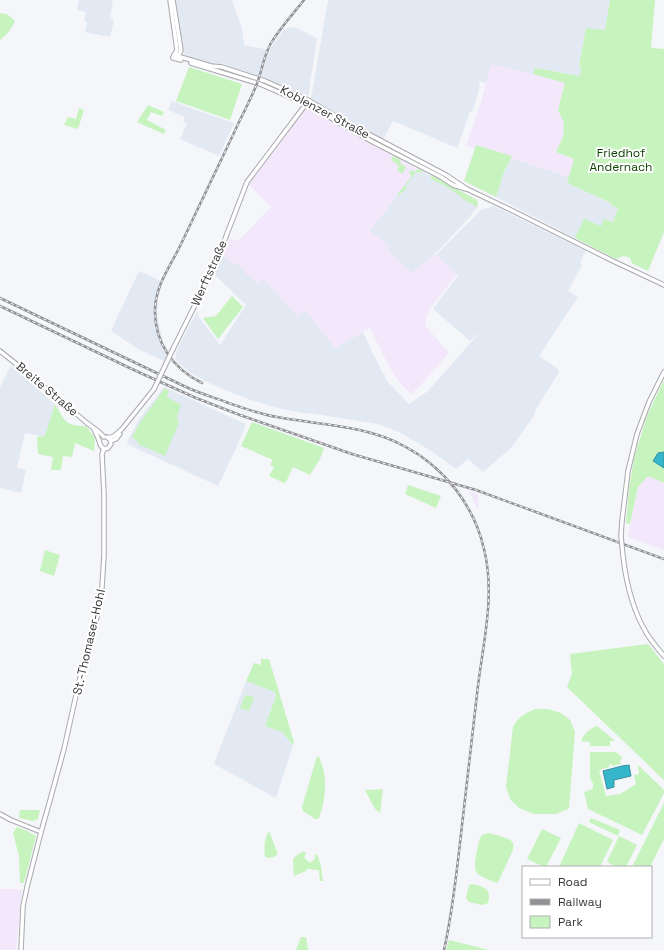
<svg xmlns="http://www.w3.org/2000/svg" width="664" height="950" viewBox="0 0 664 950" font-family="'Space Grotesk',sans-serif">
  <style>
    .built { fill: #e3e9f3 }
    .industrial { fill: #f3e7fc }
    .green { fill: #c7f3be }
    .water { fill: #36b6ca; stroke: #36909e }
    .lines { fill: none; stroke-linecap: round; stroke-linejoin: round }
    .minor-casing { stroke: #a8a9ad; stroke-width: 5.5 }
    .minor { stroke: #fff; stroke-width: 3.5 }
    .rail-casing { stroke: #909194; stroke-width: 2.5 }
    .rail { stroke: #fff; stroke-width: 1; stroke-dasharray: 3; stroke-linecap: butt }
    .minor-bridge-casing { stroke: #a8a9ad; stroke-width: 5.5; stroke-linecap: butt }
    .minor-bridge { stroke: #fff; stroke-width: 3.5 }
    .labels { text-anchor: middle; stroke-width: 4; stroke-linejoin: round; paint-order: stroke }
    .street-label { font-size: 12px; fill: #373739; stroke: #fff }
    .park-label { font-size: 12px; fill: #0d4500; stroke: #fff }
  </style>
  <rect width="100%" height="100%" fill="#f4f6fa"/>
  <g class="built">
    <polygon points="79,0 109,0 113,1 110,19 114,20 110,37 85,32 87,22 84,21 86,12 77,10"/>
    <polygon points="175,0 232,0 242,29 244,45 269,50 284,29 294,27 313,36 317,39 308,97 254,76 214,65 185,55 182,51"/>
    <polygon points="328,0 610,0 605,30 586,28 579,67 581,67 580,76 535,68 533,74 491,65 486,83 478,81 480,86 478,94 472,112 470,112 457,148 393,121 383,140 311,99"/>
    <polygon points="172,101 196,110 234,123 219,156 180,139 187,124 183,122 185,117 168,110"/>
    <polygon points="511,158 569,177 567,183 611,203 610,205 618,208 613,222 601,226 584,220 575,238 496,197 504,172"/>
    <polygon points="417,169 477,200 478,206 468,219 435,254 412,273 387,251 390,247 369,231 387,209 397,195"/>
    <polygon points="494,206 586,251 580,262 582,265 568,291 578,297 539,356 558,369 559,372 535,411 534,416 511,448 483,472 468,459 456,469 431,451 399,432 378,424 315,414 303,413 277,408 248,399 223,389 205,381 189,372 175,359 177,350 197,311 199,317 220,345 246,305 213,273 223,255 234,264 236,263 264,279 298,317 306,310 335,348 363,332 374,356 387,381 409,404 428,391 481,331 470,341 433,309 458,275 436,255 481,210"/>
    <polygon points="139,271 163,282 158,298 157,317 163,342 169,352 164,361 140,350 111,331"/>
    <polygon points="11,365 55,404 45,437 25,433 17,468 26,470 21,493 0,488 0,387"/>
    <polygon points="164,387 246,424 238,444 218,486 127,444 128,440 139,419"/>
    <polygon points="246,681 275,692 276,696 265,726 282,732 293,745 276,798 214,764"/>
  </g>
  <g class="industrial">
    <polygon points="491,64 533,74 565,83 558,110 564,123 563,137 556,152 574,159 569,177 511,158 511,156 476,145 475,149 466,146 481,102"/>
    <polygon points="307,106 361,139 417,169 397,195 387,209 369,231 390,246 387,251 412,273 435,254 457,274 432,306 427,315 425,325 449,353 419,387 411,394 402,385 393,373 381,351 370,328 335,348 306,310 298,317 264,279 258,283 244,272 244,269 236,263 234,264 223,255 230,238 238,241 271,207 249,185 256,174"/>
    <polygon points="648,476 664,483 664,550 628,537 638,487"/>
    <polygon points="469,491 478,494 479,510 477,508"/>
    <polygon points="0,889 15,889 22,890 16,950 0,950"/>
  </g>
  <g class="green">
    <polygon points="610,0 655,0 651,48 664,49 664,232 648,271 632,263 630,258 624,256 616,259 575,238 584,219 601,226 604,219 613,222 618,208 610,205 611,203 567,183 574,159 556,152 563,137 564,123 558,110 565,83 533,74 535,68 580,76 581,67 579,66 586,28 605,30"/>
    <path d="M 0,13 L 7,14 L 15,21 C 11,29 7,35 0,40 Z"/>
    <polygon points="189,67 242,84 230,120 176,101"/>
    <polygon points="148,105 164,112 162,116 151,112 147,120 166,130 164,134 137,122"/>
    <polygon points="79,108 84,110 78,129 64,125 68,117 76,119"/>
    <polygon points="476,145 512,156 504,172 496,197 464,181"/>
    <polygon points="393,156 401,160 400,163 406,167 403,173 401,173 397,170 399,166 391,160"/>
    <polygon points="417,169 423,171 419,173 416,172 405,187 407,188 398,196 397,195 412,176 409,173 411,170 415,172"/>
    <polygon points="431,175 477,200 478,206 477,207 473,204 469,203 449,188 431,179"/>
    <polygon points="232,296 243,307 218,339 203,318 216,316"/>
    <polygon points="664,381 664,452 658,453 653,461 664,468 664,483 648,476 638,487 630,524 626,523 629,489 634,458 647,416 660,388"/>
    <polygon points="165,388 169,391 167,397 181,405 177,416 179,423 165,456 138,444 138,442 132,437 141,421"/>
    <path d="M 55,404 C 65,421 65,426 86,426 L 95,438 L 94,451 L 75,443 L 72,457 L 63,456 L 61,470 L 51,470 L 53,457 L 38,454 L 37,437 L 45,436 Z"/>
    <polygon points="252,422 324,448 320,459 310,475 293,467 286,482 284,483 269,476 274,467 270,465 273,460 241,446"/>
    <polygon points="408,485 441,496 436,508 405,494"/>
    <polygon points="45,550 60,555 54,576 40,571"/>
    <polygon points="648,644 664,664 664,780 567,687 572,674 570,654"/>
    <polygon points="261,659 269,659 294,742 293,745 282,732 265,726 276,696 275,692 246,681 254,663 261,665"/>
    <polygon points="245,695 254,697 249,711 240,708"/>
    <path d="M 535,709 L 548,709 L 561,713 L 570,720 L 575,732 L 569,808 L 566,810 L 556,814 L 534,814 L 519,808 L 510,799 L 506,787 L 513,727 C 519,716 524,714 535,709 Z"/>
    <path d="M 597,726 L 607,734 L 615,741 L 610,741 L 610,746 L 590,746 L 590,742 L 581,741 C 584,734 589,729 597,726 Z"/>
    <polygon points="590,752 616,752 623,758 620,760 621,764 612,766 611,764 609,765 609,767 599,770 606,796 620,794 636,784 634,775 639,774 638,765 664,790 664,793 642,835 588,809 584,792 593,789 593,783 590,779"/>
    <path d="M 317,756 L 319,757 C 321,762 323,767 324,773 C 327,788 324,804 319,818 L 317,819 L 315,819 L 303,811 L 302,807 Z"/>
    <polygon points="383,789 380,813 375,809 365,790"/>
    <polygon points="664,803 664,839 650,867 632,867"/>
    <polygon points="20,810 40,810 38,819 33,821 19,818"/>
    <polygon points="591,818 620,830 618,836 589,822"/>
    <polygon points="579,823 613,840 600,867 559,867"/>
    <polygon points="17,827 27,831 36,836 24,883 20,883 19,856 13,833"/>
    <polygon points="542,829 561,838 546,867 544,867 527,859"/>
    <path d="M 269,831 L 278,854 L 274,857 L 267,858 L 265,856 C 264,848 264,838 269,831 Z"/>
    <path d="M 488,833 C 493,834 511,838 513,843 C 514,845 513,848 513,850 L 499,880 L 497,883 C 492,881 480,877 477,873 C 472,867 478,846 480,838 L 482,835 Z"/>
    <polygon points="619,836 637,845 626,867 617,867 607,862"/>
    <polygon points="304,851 306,853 304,857 310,863 315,859 315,855 317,854 321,866 323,881 320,881 319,870 307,869 306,871 294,876 293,859 296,856"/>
    <path d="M 472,884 C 484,887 492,888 488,903 L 482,905 L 469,902 L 466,898 L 469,885 Z"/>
    <polygon points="301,937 306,937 308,950 296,950"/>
    <polygon points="449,940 489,950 446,950"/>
  </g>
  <g class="water">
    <polygon points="664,452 664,468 653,461 658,453"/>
    <polygon points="629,765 631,776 614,780 614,787 607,789 603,771 622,766"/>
  </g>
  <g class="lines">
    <g class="minor-casing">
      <g id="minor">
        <polyline points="170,0 177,50 173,57"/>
        <polyline points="173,0 181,50 180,53 175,56"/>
        <polyline points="174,55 211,66 222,67 265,81 308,100 349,124 357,128 446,175 467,189 509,209 613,261 664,285"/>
        <polyline points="173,58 181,60"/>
        <polyline points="191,63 260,84 306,104 331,118 373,142 441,177 453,185 466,189"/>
        <polyline points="173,349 205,285 225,239 247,182 306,104"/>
        <polyline points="0,351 35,379 87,423 99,432 104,437"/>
        <path d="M 94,429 C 95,432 97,435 98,438 C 101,443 98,445 104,449"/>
        <polyline points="108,438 114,436 122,429 154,389"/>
        <polyline points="111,441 116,439 120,434"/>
        <polyline points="104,449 108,448 111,444 110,439 107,437"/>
        <polyline points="622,521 628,471 637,434 649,402 664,372"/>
        <path d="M 623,556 C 626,582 633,611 647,634 C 652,642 658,649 664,656"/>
        <polyline points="0,814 11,820 41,832"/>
        <polyline points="21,950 23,906 27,887 41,832 49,804 64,749 81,673 97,617 102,587 104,555 104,495 102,454 104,449"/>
      </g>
    </g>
    <use href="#minor" class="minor"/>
    <g class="rail-casing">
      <g id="rail">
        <path d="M 0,298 L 186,387 C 199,393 212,397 226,402 C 243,408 259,414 277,417 C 320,425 365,425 404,446 C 444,467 474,505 484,549 C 496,597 482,647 477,694 C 471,744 466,794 460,843 C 456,879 452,915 444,950"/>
        <polyline points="0,306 134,370 196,398 240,415 352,454 476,490 664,559"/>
        <path d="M 202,383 C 173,369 154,342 155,309 C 156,283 172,264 182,242 C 199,207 216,171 233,135 C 240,119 249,103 256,86 C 262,72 263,57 271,43 C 280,28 293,14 304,0"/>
      </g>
    </g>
    <use href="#rail" class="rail"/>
    <g class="minor-bridge-casing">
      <g id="minor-bridge">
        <polyline points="154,389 173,349"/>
        <polyline points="622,521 621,536 623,556"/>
      </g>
    </g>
    <use href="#minor-bridge" class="minor-bridge"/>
  </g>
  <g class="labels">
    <g class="street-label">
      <text transform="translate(325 112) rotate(28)" y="4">Koblenzer Straße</text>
      <text transform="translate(209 273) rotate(-66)" y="4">Werftstraße</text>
      <text transform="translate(47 389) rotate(40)" y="4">Breite Straße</text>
      <text transform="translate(89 642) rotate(-77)" y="4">St.-Thomaser-Hohl</text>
    </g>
    <g class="park-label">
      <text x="621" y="157">Friedhof<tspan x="621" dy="14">Andernach</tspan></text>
    </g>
  </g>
  <rect x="522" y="866" width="130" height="72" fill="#ffffff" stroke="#afafb0"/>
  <rect x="530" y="879" width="20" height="6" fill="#ffffff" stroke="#afafb0"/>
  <text x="558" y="886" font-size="12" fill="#373739">Road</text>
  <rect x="530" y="899" width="20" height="6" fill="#909194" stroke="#afafb0"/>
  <text x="558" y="906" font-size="12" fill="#373739">Railway</text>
  <rect x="530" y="916" width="20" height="12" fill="#c7f3be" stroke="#afafb0"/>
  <text x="558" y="926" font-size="12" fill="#373739">Park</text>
</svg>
